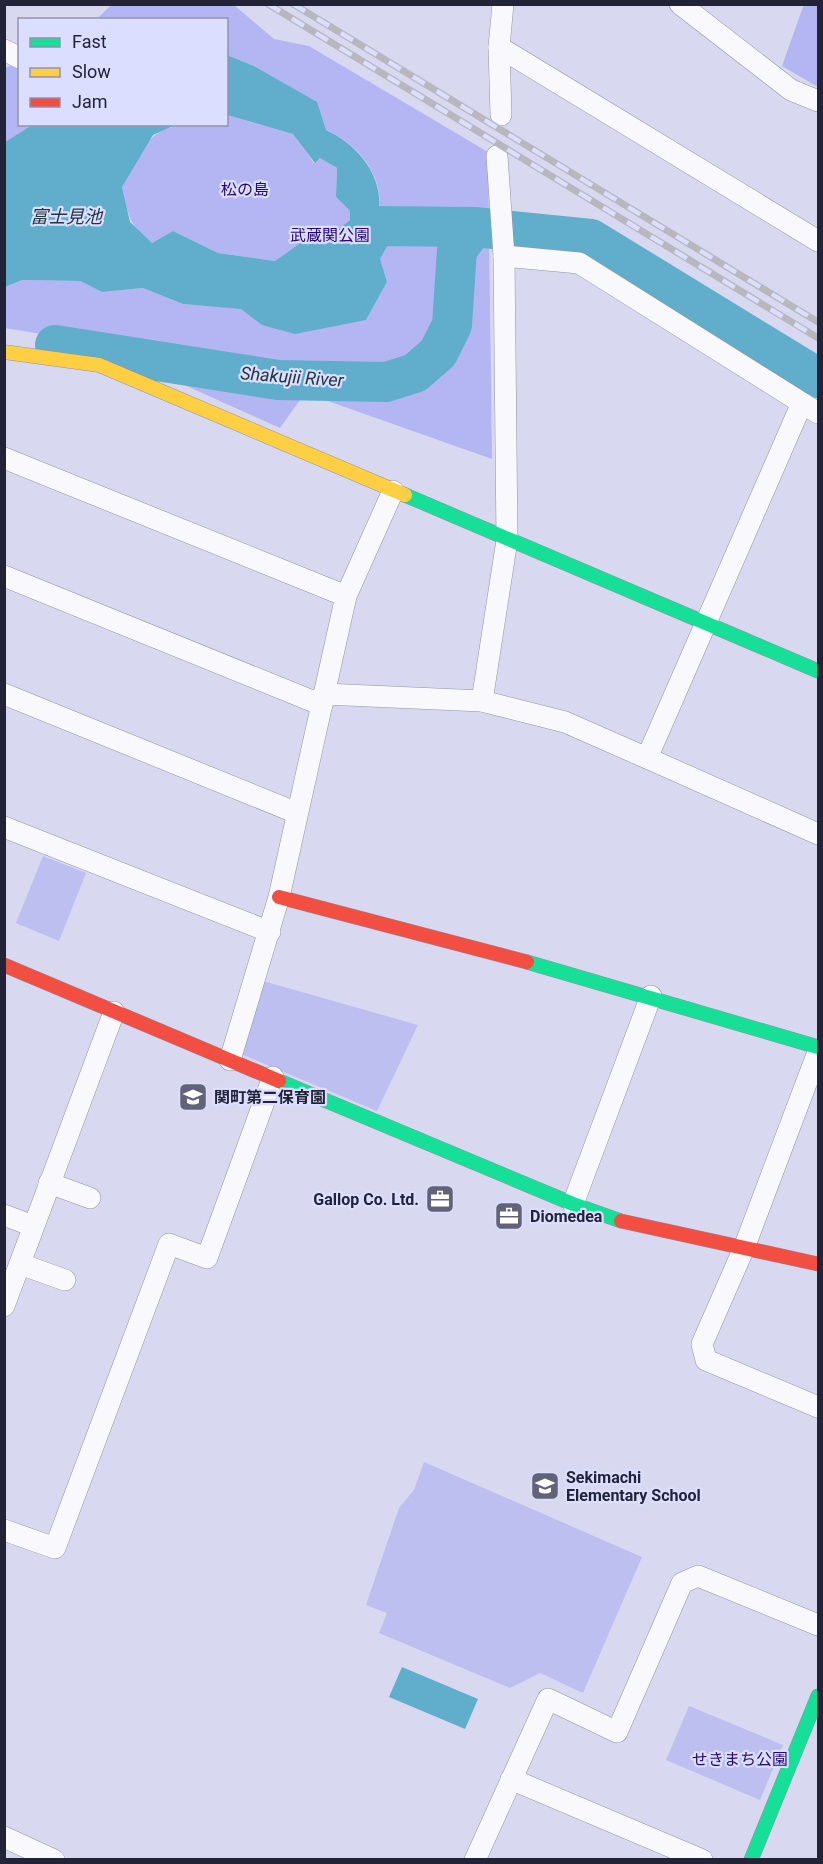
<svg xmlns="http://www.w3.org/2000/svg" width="823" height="1864" viewBox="0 0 823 1864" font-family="Roboto,'Noto Sans JP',sans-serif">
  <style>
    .green { fill: #bcbff0 }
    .forest { fill: #b4b6f3 }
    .water { fill: #60aecb }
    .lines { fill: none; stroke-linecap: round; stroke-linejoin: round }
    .river { stroke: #60aecb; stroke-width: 40 }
    .street-casing { stroke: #9192a5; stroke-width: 22 }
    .fast-casing { stroke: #9192a5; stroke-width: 15 }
    .slow-casing { stroke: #9192a5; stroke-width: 15 }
    .jam-casing { stroke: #9192a5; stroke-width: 15 }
    .street { stroke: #f9f9fd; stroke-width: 21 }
    .fast { stroke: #16e098; stroke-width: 14 }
    .slow { stroke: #ffcf43; stroke-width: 14 }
    .jam { stroke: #f24e42; stroke-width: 14 }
    .rail-casing { stroke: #b7b7bd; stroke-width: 7 }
    .rail { stroke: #dbdeff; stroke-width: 4.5; stroke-dasharray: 14; stroke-linecap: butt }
    .labels { text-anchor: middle; stroke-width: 4.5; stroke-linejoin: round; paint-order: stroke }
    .park-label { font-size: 16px; fill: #250675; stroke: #dbdeff }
    .poi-label { font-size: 16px; font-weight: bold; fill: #222337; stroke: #dbdeff; text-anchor: start }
    .water-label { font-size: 18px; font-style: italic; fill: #20373f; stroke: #dbdeff }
  </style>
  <rect width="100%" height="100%" fill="#d8d9f0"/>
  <g class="green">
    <polygon points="43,856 86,873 59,941 16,923"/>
    <polygon points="263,981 418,1025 377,1111 241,1054"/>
    <polygon points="424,1462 642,1557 583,1693 540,1673 510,1688 379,1633 387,1613 366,1605 399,1508 414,1490"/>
    <polygon points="689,1706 783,1745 760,1800 666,1760"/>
  </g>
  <g class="forest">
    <polygon points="804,4 818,5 818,87 782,66"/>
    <path d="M 111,5 L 234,5 L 274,39 L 309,46 L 488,152 L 492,459 L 305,393 L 280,428 L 89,342 L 5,328 L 5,287 L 22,280 L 80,281 L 102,292 L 143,288 L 183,304 L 241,308 L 262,325 L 366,320 L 387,282 L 379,259 L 391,239 L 378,216 C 387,179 359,144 326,130 L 316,102 L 254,66 L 227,55 L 226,20 L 97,19 Z"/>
    <polygon points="19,63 20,124 32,125 5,142 4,68"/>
    <path d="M 227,115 L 294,134 L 314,163 L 320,158 L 337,168 L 336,197 L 350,211 L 350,234 L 313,234 L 275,261 L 218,253 L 173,231 L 152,243 C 129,226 128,214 122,187 C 155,123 156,125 226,124 Z"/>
  </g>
  <g class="water">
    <path d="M 227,55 L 254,66 L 317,102 L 326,130 C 359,145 386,179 378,216 L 391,239 L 380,259 L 387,282 L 366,320 L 295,334 L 262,325 L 241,309 L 183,304 L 143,288 L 102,292 L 80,281 L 22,280 L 5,287 L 5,142 L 32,125 L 175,125 L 153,135 L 122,187 L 130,222 L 152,243 L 173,231 L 218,253 L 275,261 L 313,234 L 350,234 L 350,211 L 336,197 L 337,168 L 320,158 L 315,163 L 293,134 L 227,115 Z"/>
    <polygon points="402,1667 478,1699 465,1729 389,1697"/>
  </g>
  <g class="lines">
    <g class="river">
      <polyline points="337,256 375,226 474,227 591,239 818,378"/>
      <polyline points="55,345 278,380 386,382 415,373 438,353 452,325 457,250 474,227"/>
    </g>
    <g class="street-casing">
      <g id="street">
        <polyline points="680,4 791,90 818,101"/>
        <polyline points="499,47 818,241"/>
        <polyline points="4,50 20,58"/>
        <polyline points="501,115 499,47 503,4"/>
        <polyline points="497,156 504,256"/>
        <polyline points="802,403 647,758 818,834"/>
        <polyline points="4,458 346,596"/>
        <polyline points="4,576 322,705"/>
        <polyline points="4,694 297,813"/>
        <polyline points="324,694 482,701 565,722 647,758"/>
        <polyline points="482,701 507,540 504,256 579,263 818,413"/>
        <polyline points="4,827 270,932"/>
        <polyline points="818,1052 744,1248 702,1344 706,1360 818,1407"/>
        <polyline points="230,1060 279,897 346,596 393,491"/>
        <polyline points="49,1183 90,1198"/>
        <polyline points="573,1204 651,996"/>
        <polyline points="4,1215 33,1226"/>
        <polyline points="20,1264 65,1280"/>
        <polyline points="4,1306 114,1012"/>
        <polyline points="4,1530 55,1548 169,1244 207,1258 273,1077"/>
        <polyline points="511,1779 702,1860"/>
        <polyline points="4,1837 54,1860"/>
        <polyline points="475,1860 548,1699 617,1732 682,1583 698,1576 818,1625"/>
      </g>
    </g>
    <g class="fast-casing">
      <g id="fast">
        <polyline points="405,495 818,671"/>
        <polyline points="527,962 818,1047"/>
        <polyline points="279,1081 573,1204 621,1221"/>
        <polyline points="751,1860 818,1696"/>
      </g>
    </g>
    <g class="slow-casing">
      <polyline id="slow" points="4,352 99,365 405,495"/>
    </g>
    <g class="jam-casing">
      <g id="jam">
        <polyline points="279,897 527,962"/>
        <polyline points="4,965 279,1081"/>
        <polyline points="621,1221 818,1264"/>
      </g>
    </g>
    <use href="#street" class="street"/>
    <use href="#fast" class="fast"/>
    <use href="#slow" class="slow"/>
    <use href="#jam" class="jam"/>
    <g class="rail-casing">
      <g id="rail">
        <polyline points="268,4 818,338"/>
        <polyline points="293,4 818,322"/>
      </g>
    </g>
    <use href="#rail" class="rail"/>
  </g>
  <defs>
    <g id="school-square" transform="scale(1.5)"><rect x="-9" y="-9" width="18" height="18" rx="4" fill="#626378" stroke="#dbdeff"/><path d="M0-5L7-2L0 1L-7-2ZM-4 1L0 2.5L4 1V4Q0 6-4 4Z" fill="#fff"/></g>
    <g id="office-square" transform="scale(1.5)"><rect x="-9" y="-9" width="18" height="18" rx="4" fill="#626378" stroke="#dbdeff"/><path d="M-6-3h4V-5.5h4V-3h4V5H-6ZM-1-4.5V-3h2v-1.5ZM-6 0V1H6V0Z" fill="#fff"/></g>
  </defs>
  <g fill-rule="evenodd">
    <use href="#school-square" x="193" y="1097"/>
    <use href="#office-square" x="440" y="1199"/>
    <use href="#office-square" x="509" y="1216"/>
    <use href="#school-square" x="545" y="1486"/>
  </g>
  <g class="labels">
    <g class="park-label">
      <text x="245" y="195">松の島</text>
      <text x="330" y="241">武蔵関公園</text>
      <text x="740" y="1765">せきまち公園</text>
    </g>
    <g class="poi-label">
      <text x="214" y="1103">関町第二保育園</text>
      <text x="419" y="1205" text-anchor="end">Gallop Co. Ltd.</text>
      <text x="530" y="1222">Diomedea</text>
      <text x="566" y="1483">Sekimachi<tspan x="566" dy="18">Elementary School</tspan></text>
    </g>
    <g class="water-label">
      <text x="66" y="223">富士見池</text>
      <text transform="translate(292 377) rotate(4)" y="6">Shakujii River</text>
    </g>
  </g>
  <rect width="823" height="1864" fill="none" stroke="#222337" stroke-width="12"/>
  <rect x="18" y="18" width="210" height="108" fill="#dbdeff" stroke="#9193af" stroke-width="1.5"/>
  <rect x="30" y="38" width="30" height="9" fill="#16e098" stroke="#9193af" stroke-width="1.5"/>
  <text x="72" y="48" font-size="18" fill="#222337">Fast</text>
  <rect x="30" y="68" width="30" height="9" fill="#ffcf43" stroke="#9193af" stroke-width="1.5"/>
  <text x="72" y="78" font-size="18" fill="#222337">Slow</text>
  <rect x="30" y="98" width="30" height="9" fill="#f24e42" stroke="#9193af" stroke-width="1.5"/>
  <text x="72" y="108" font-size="18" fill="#222337">Jam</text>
</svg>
